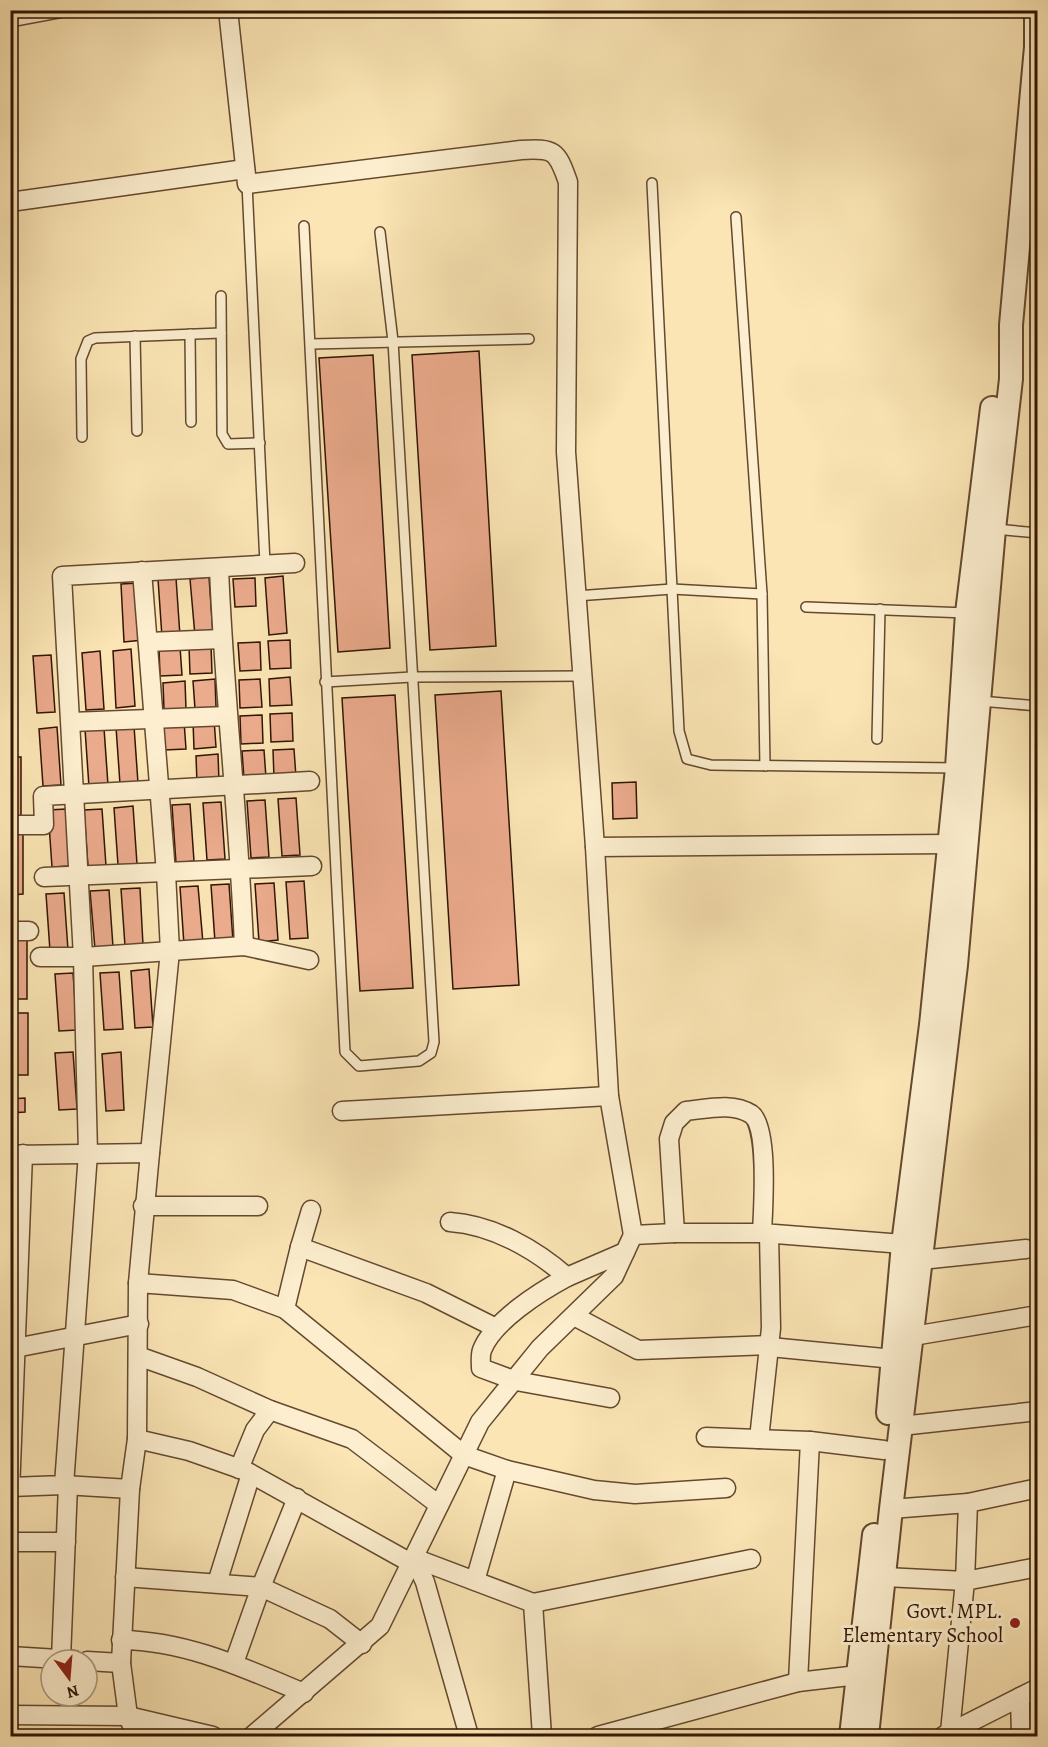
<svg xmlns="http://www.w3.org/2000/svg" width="1048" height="1747" viewBox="0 0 1048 1747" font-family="Alegreya,serif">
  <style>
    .building { fill: #ebab8d; stroke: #311503; stroke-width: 1.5 }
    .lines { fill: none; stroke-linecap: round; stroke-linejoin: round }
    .service-casing { stroke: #64492f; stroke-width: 12 }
    .minor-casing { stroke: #64492f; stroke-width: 21 }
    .tertiary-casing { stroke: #64492f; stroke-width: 26 }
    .service { stroke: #fceece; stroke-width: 9 }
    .minor { stroke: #fceece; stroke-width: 18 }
    .tertiary { stroke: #fceece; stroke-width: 22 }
    .poi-dot { fill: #8f2418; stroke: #fceece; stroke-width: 2 }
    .labels { text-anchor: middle; stroke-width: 6; stroke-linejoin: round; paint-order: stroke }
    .poi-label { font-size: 21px; fill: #311503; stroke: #fceece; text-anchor: end }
  </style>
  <rect width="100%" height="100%" fill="#fbe5b4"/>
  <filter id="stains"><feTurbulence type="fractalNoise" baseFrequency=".00333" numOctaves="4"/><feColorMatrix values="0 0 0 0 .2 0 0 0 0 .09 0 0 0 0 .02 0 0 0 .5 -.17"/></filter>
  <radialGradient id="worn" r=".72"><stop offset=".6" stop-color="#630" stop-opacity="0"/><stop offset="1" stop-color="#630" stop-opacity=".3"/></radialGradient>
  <g class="building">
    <polygon points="479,351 496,646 430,650 412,355"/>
    <polygon points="373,355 390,648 338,652 319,358"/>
    <polygon points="283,576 287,633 269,635 265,578"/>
    <polygon points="209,577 213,634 195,636 190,579"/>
    <polygon points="176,578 180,636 162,637 158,579"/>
    <polygon points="255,578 256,606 235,607 233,579"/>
    <polygon points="139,583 143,640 124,642 121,584"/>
    <polygon points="290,640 291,668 270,669 268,641"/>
    <polygon points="260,642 261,670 240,671 238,643"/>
    <polygon points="211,645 212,673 190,674 189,646"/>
    <polygon points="180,647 182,675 160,676 159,648"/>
    <polygon points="131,649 135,706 116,708 113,651"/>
    <polygon points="100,651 104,709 86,710 82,653"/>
    <polygon points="51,655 55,712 37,713 33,656"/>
    <polygon points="290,677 292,705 270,706 269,679"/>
    <polygon points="215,679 216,707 195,709 193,681"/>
    <polygon points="260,679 262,707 240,708 239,680"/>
    <polygon points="185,681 186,709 164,710 163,683"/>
    <polygon points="501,691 519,985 453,989 435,695"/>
    <polygon points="395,695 413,988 360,991 342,698"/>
    <polygon points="292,713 293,741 271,742 270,714"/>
    <polygon points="262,715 263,743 241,744 240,716"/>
    <polygon points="214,719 216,747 194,749 193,721"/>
    <polygon points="184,721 186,749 164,750 163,722"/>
    <polygon points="134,726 138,783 120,784 116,727"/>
    <polygon points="57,727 61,785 43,786 39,729"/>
    <polygon points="104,728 108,785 89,787 85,729"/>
    <polygon points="294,749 296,777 274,778 273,750"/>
    <polygon points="264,750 266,778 244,779 242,751"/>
    <polygon points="218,754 219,782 197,783 196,756"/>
    <rect x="10" y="757" width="11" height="62"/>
    <polygon points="636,782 637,818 613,819 612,783"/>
    <polygon points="296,798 300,855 282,856 278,799"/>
    <polygon points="265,800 269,857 251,858 247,801"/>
    <polygon points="221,802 225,859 207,860 203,803"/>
    <polygon points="190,804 194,861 176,863 172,805"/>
    <polygon points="133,806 137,864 118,865 114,808"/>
    <polygon points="66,809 70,866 52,867 48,810"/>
    <polygon points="102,809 106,866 88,867 84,810"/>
    <polygon points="10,833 23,833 23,894 11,895"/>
    <polygon points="304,881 308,938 290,939 286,882"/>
    <polygon points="274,883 278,940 259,942 255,884"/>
    <polygon points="229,884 233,941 215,942 211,885"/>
    <polygon points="198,886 203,943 184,945 180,887"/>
    <polygon points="140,888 143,945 125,946 121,889"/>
    <polygon points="109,890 113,947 95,949 90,891"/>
    <polygon points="64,893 68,950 50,951 46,894"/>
    <polygon points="12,938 27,938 27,999 15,999 15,996 10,996"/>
    <polygon points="149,969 153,1027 135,1028 131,971"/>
    <polygon points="119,972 123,1029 104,1030 100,973"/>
    <polygon points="73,973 77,1030 59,1031 55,974"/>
    <polygon points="14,1013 28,1013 28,1075 16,1075 16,1071 10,1071 10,1022 14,1022"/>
    <polygon points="73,1052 77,1109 59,1110 55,1053"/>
    <polygon points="121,1052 124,1110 106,1111 102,1054"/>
    <polygon points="25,1098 25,1112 10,1113 10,1099"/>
  </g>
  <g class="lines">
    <g class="service-casing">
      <g id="service">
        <polyline points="10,22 74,10"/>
        <polyline points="652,183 679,731 687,759 711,765 957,768"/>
        <polyline points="247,184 265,564"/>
        <polyline points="736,217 762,594 765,766"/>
        <polyline points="304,226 345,1052 359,1066 419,1061 431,1053 434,1042 393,341 380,232"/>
        <polyline points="221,296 222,434 228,444 260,443"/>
        <polyline points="190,334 191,422"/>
        <polyline points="135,336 137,431"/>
        <polyline points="311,344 529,339"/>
        <polyline points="82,437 81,359 88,341 95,338 221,333"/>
        <polyline points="995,529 1038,533"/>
        <polyline points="576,596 672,589 762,594"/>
        <polyline points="806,607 967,613"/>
        <polyline points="325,682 412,677 582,676"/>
        <polyline points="980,701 1038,706"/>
        <polyline points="877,739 880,609"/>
      </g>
    </g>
    <g class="minor-casing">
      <g id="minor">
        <path d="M 228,10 L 247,184 L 521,150 C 554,148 557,150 568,182 L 566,452 L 595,847 L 609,1096 L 633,1235"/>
        <polyline points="10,202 245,169"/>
        <path d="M 219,568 C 224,695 239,820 244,946"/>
        <polyline points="142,571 166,873 170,951 150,1153"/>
        <polyline points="148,642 222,639"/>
        <polyline points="71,722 228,716"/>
        <polyline points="10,825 44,825 43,796 310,781"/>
        <polyline points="595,847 949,844"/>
        <polyline points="44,877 312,866"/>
        <polyline points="10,931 29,931"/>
        <polyline points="40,957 83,957 244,946 309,960"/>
        <polyline points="342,1111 609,1096"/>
        <polyline points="12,1155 150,1153 138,1283"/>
        <polyline points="143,1206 258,1206"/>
        <polyline points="311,1210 300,1247 426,1293 496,1328"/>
        <path d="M 450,1222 C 493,1225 535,1249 567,1277 L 625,1252"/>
        <path d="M 762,1233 L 675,1233 L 669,1139 L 674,1123 L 686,1111 C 707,1109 732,1102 751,1114 C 769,1126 763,1211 762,1233 L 903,1244"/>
        <polyline points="300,1247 285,1309 464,1455 507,1470 475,1581"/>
        <polyline points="921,1260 1026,1249"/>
        <path d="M 567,1277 C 541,1291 493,1321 482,1350 C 480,1355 481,1363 481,1368 L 516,1381 L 610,1398"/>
        <polyline points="285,1309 233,1290 138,1283 137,1439 189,1451 246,1471 411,1563"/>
        <polyline points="574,1316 638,1350 770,1345 770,1347 904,1360"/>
        <polyline points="913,1336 1038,1315"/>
        <polyline points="10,1349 139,1324"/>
        <polyline points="138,1356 197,1377 270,1410 352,1439 439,1505"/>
        <polyline points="901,1426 1038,1411"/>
        <polyline points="706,1437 810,1441 884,1450"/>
        <polyline points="759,1439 771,1328 769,1234"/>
        <polyline points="239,1469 255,1430 270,1410"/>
        <polyline points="507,1470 594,1490 635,1494 726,1488"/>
        <polyline points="64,1485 130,1489 137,1439"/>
        <polyline points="10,1487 64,1485 88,1153 83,957 62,576 295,563"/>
        <polyline points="10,1492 23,1154"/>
        <polyline points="297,1498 261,1587 330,1619 362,1644"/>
        <polyline points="891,1509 968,1503"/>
        <polyline points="10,1542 66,1542"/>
        <polyline points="414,1558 533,1603 542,1736"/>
        <polyline points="414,1558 425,1582 469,1736"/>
        <polyline points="125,1577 261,1587 234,1663"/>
        <polyline points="885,1577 965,1581 968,1503 1038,1488"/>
        <polyline points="217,1583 251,1474"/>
        <polyline points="533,1603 751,1559"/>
        <path d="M 121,1640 C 187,1641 244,1668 304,1693"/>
        <polyline points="10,1656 74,1660"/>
        <polyline points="61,1659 68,1485"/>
        <polyline points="87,1661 121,1663"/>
        <polyline points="798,1682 810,1441"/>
        <polyline points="1020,1697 1021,1736"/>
        <polyline points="10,1715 128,1716 121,1663 130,1489"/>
        <polyline points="128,1716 213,1736"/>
        <polyline points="128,1716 136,1736"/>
        <polyline points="950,1732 965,1581 1038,1567"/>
        <polyline points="252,1736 380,1626 480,1422 540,1348 614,1276 633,1235 675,1233"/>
        <polyline points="598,1736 798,1682 858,1675"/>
        <polyline points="943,1736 1038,1688"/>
      </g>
    </g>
    <g class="tertiary-casing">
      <g id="tertiary">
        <polyline points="888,1413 903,1244 931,1025 957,768 967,613 992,408"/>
        <polyline points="851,1736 874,1535"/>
        <polyline points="867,1736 891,1509 956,965 994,529 1011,379 1011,325 1036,47 1036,10"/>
      </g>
    </g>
    <use href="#service" class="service"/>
    <use href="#minor" class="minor"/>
    <use href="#tertiary" class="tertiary"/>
  </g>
  <circle class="poi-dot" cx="1015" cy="1623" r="6"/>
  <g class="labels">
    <g class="poi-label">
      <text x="1003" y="1618">Govt. MPL.<tspan x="1003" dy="24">Elementary School</tspan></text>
    </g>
  </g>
  <rect width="1048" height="1747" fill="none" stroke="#fbe5b4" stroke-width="36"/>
  <rect x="12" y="12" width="1024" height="1723" fill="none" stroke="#311503" stroke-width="3"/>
  <rect x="18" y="18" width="1012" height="1711" fill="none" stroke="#311503" stroke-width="1.5"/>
  <g transform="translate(69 1678) rotate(164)"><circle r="28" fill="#fceece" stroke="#ab977d" stroke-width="1.5"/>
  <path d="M0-4.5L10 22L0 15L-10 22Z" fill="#8f2418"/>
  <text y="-9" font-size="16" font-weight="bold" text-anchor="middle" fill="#311503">N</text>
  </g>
  <rect width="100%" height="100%" filter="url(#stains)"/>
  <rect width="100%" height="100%" fill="url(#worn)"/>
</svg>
